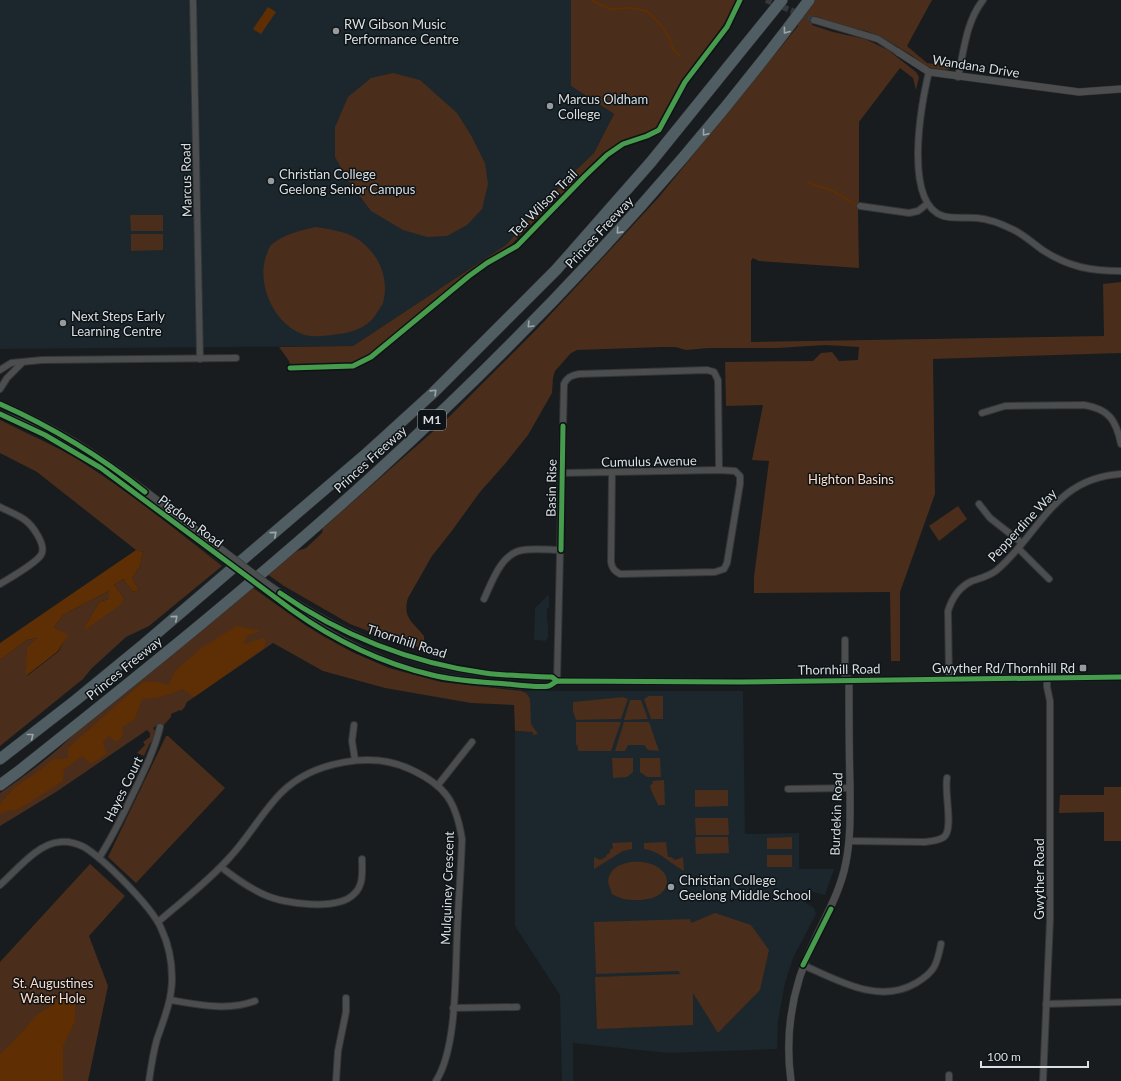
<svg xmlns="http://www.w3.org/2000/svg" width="1121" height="1081" viewBox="0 0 1121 1081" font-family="Lato,sans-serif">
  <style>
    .built { fill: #1b272c }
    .green { fill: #4a2d1a }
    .forest { fill: #5e2f04 }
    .water { fill: #602e03 }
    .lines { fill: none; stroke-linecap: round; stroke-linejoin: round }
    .stream { stroke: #602e03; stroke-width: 2 }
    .minor-tunnel { stroke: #35393b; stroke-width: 6; stroke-dasharray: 6 3; stroke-linecap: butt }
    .minor-casing { stroke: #333537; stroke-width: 8 }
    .tertiary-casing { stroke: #333537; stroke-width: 8 }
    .motorway-casing { stroke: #333537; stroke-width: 12 }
    .minor { stroke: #4b4d4e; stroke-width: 6 }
    .tertiary { stroke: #4b4d4e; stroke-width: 7 }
    .motorway { stroke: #505e64; stroke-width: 11 }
    .tertiary-bridge-casing { stroke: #333537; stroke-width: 8; stroke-linecap: butt }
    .tertiary-bridge { stroke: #4b4d4e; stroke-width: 7 }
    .cycleway-casing { stroke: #0d1316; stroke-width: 8 }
    .cycleway { stroke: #469c4c; stroke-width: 5 }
    .oneway { stroke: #9ca5a9 }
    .poi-dot { fill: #979b9d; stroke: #0d1316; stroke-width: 1.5 }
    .labels { text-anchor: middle; stroke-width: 3; stroke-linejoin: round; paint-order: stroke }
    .shield { fill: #0d1316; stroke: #9da2a5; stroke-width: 1 }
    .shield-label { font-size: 12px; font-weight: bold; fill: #dbdfe2 }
    .poi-label { font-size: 13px; fill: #dbdfe2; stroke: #0d1316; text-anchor: start }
    .street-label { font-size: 13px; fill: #dbdfe2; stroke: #0d1316 }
    .park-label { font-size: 13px; fill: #fed9c3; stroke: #0d1316 }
  </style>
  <rect width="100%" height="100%" fill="#181c1e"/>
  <g class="built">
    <polygon points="0,0 571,0 571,86 614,114 594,153 572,174 506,245 353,346 0,349"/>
    <polygon points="549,594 549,607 547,609 547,621 548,623 548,638 545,641 534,640 535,608"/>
    <polygon points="524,691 743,691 745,834 799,833 799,869 834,869 825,895 810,891 805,902 814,908 816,914 793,958 785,983 778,1021 777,1049 668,1053 573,1043 573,1081 562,1081 560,995 515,926 515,731 525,732"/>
  </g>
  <g class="green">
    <polygon points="571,0 738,0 727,20 680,87 658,124 659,127 654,131 619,144 608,152 552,203 512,244 473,270 364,359 349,366 291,367 289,361 279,347 353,346 506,245 572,174 594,153 614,114 571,86"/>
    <path d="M 815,0 L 932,0 L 907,46 L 927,63 L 954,67 L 951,69 L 944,70 L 926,67 L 911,55 L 880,36 L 866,31 L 838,25 L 815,16 L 812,25 L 833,32 L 865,39 L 888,50 L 916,72 L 919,77 L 916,90 L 913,78 L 900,68 L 859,122 L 859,201 L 858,209 L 859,268 L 759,261 L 753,258 L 751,261 L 751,342 L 1104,336 L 1103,284 L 1121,282 L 1121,353 L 933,359 L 935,494 L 900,592 L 900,661 L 891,661 L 890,592 L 754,593 L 754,577 L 769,461 L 752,460 L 763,405 L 726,406 L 725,362 L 813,361 L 821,353 L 832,352 L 839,361 L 858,360 L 859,347 L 825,345 L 778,348 L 709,348 L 686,350 L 675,347 L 663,347 L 577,350 L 571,353 L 555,371 L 553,378 L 552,393 L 528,435 L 504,465 L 480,492 L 451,532 L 432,556 L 408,598 C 402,618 413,622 424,636 L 424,646 L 421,648 L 376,634 L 350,624 L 284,586 L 267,574 L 297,551 L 306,548 L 322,533 L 323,528 L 446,420 L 538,328 L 659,197 L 798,26 L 798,24 Z"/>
    <polygon points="393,73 420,80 457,113 472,137 485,163 488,184 482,209 467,225 447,236 427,237 403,230 371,211 348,180 335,157 335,127 348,97 371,78"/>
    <polygon points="130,215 163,215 163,231 131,231"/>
    <path d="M 315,227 C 329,229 344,231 356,238 C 378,252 390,277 383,303 C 381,307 377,312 375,316 C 367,327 352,333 338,334 C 329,335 315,338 305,335 C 275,326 256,285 266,256 C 268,253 268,248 271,245 C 284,234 299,231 315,227 Z"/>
    <polygon points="131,234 163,234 163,250 131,251"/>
    <path d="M 0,420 C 26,433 54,445 79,460 C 129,492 175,529 222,566 L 149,626 L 126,637 L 91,669 L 83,679 L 0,746 L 0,660 L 27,640 L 37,638 L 27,676 L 59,651 L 67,635 L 54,627 L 63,615 L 109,591 L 109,599 L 99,602 L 83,631 L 124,598 L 114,585 L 123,579 L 133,592 L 139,590 L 132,578 L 140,566 L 143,552 L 136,550 L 37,472 L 0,453 Z"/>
    <polygon points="958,506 967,519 939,541 929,526"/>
    <path d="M 252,587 L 305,625 L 323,636 L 352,652 L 389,668 L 441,682 L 522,691 L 527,694 L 530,699 L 531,724 L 538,734 L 533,735 L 533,732 L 515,731 L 514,705 L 471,703 L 385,688 L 323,671 L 273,643 L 187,702 L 184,708 L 181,711 L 180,710 L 171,714 L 171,717 L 163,726 L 158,725 L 153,728 L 156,732 L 156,739 L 150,743 L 144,756 L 137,753 L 145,745 L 143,742 L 150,737 L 150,733 L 147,730 L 56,792 L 0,826 L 0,793 C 27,774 54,755 77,731 Z"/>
    <polygon points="649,696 663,696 663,719 651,719 644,699"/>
    <polygon points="623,697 628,699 621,719 576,720 573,711 573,702"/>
    <polygon points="630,700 641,700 648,719 624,720"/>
    <polygon points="576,722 621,722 611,751 578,751 578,747 576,744"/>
    <polygon points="624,722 649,722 659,751 648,750 644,745 628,745 625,751 615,751"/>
    <polygon points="166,736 168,736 225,788 136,883 108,857"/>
    <polygon points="612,758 633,758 633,772 627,777 613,778"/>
    <polygon points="640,758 660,758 661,777 647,777 640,772"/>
    <polygon points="664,780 665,805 658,805 651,790 650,785 653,784 652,781"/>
    <polygon points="1104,787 1121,787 1121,841 1104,841 1104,812 1059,813 1060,795 1104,795"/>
    <polygon points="695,790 728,790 728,806 695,807"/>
    <polygon points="695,818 728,818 729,835 696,835"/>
    <polygon points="695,837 728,837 729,853 696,854"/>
    <polygon points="792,837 792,849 767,849 767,838"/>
    <polygon points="632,842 632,849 623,851 594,869 594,857 600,860 606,857 607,854 610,853 610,850 613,848 612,843"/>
    <path d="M 666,842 L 668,857 L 671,857 L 675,860 L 683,857 L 684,871 C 671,864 658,850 644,849 L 644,843 Z"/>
    <rect x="767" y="855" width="25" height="12"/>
    <path d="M 631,862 C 675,858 681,901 636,900 C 627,900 620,899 612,894 L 608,882 C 609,869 619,864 631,862 Z"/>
    <polygon points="90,864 125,896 89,936 108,986 88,1081 0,1081 0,962"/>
    <polygon points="715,913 751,925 769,950 760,990 718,1033 693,993 693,1025 597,1029 595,977 681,974 678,971 596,974 594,922 690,919 691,923"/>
  </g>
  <g class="forest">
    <polygon points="136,550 143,552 140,566 132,578 139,590 133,592 123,579 114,585 124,598 120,605 82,632 99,602 109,599 109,591 63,615 54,627 68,635 58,651 26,676 27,648 37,638 27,640 0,660 0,643"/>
    <path d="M 236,626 L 261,631 L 246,636 L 244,644 L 263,638 L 266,641 L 264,648 L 194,697 L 182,689 C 167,696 159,698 142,699 L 135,719 L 122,727 L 123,736 L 116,742 L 109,736 L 103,742 L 106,754 L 91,764 L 82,756 L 64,769 L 63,781 L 19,809 L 3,812 L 0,815 L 0,804 L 15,787 L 35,774 L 54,759 L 68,759 L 68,748 L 143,682 L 157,682 L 169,685 L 175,671 L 200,649 Z"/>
  </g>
  <g class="water">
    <polygon points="268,7 276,12 261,34 253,29"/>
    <polygon points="71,996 75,1005 75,1021 63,1046 63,1081 0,1081 0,1054 11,1044 38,1014 51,1006 60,997"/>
  </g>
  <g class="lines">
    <g class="stream">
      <polyline points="591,0 610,9 632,8 647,11 659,23 669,37 673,49 680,56"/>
      <polyline points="808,182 817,186 829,189 857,205"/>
    </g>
    <polyline class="minor-tunnel" points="766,0 814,20"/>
    <g class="minor-casing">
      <g id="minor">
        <polyline points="193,0 200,359"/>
        <polyline points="814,20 878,39 898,52"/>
        <path d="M 929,72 C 921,103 903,203 943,216 C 954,219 966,217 977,218 C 989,219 1002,224 1014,230 C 1024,235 1034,244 1044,251 C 1069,267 1091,271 1121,271"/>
        <path d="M 958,77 C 964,50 966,22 983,0"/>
        <polyline points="860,206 909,213 918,211 927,204"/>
        <polyline points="0,370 11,363 42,360 236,358"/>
        <polyline points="0,389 7,378 22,363"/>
        <path d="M 982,413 L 1005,406 L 1084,405 C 1109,409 1116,420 1121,444"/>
        <path d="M 562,473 L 719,470 L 735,471 L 740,476 L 740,484 L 727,563 L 724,569 L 715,572 L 620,574 C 614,571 612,568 611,562 L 612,473"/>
        <polyline points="979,504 990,518 1022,543"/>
        <path d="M 0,507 C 8,511 18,515 25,520 C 33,526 47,546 41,555 C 35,564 10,578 0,584"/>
        <polyline points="1018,548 1049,579"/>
        <path d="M 484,599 C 492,582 501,553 523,550 C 535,548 549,550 561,550"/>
        <polyline points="845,640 845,680"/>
        <path d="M 949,678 L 948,611 C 952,598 959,587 972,581 C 981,578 990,576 997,570 C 1040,533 1054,478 1121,474"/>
        <path d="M 557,681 L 564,384 C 567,377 572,375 579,374 L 707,370 L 714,372 L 718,380 L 719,470"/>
        <polyline points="354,725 352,741 355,760"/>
        <polyline points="438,785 472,742"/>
        <polyline points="788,789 850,788"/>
        <path d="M 849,841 L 925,842 C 932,841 938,841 944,837 C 954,829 944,792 947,778"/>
        <path d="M 99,858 C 111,839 121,819 131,798 C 142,775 154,752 160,727"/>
        <path d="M 221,867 C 235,878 249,888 265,895 C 284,904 338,911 354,894 C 364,885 362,871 362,859"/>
        <path d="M 0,885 C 16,871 38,843 60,842 C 69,841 76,843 84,847 C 104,859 151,906 161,928 C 168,943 172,961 172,978 C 172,1000 164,1019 157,1039 C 153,1053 151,1067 149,1081"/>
        <path d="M 158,922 C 182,901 209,881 230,857 C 249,837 262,812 281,793 C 312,762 372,750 412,770 C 446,786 456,802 462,839 C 461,872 458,905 457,937 C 455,977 457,1048 436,1081"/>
        <path d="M 803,965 C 837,980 879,1005 916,983 C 935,972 937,964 941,944"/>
        <path d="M 170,1000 C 200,1005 226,1011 255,1001"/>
        <polyline points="1046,1004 1121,1002"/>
        <polyline points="453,1008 517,1007"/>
        <polyline points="949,1075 949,1081"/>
        <polyline points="336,1081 338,1051 346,1012 346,998"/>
        <polyline points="1043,1081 1050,920 1050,701 1047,687 1047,677"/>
      </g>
    </g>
    <g class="tertiary-casing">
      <g id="tertiary">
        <polyline points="898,52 929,72 1079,92 1121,89"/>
        <path d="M 0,404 C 25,415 49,427 73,441 C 128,475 178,517 230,556"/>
        <path d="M 0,414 C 84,446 154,507 225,560"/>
        <path d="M 263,581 C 329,628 404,663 485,673 C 507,676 529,676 552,677 L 557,681"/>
        <path d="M 259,585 C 313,625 364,659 432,675 C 455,680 480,682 504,684 C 515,685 540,688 549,686 C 552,685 555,682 557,681 L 740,682 L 1121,677"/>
        <path d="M 791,1081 C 784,1030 793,983 816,937 C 828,912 841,889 846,862 C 851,837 850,811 850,786 C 849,750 849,715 849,679"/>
      </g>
    </g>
    <g class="motorway-casing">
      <g id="motorway">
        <polyline points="0,759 76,700 143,645 366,454 433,393 556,270 651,162 782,0"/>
        <path d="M 0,785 L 19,771 C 141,674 263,576 378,471 C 536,327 681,172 809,0"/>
      </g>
    </g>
    <use href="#minor" class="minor"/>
    <use href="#tertiary" class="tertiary"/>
    <use href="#motorway" class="motorway"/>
    <g class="tertiary-bridge-casing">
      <g id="tertiary-bridge">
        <polyline points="230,556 263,581"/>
        <polyline points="225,560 259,585"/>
      </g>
    </g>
    <use href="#tertiary-bridge" class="tertiary-bridge"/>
    <g class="cycleway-casing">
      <g id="cycleway">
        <polyline points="290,368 353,366 371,357 469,276 487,263 517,246 585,176 607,155 623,144 647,136 659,130 685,82 727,27 740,0"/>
        <path d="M 0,404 C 52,427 100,456 145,492"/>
        <path d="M 0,414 L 45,435 L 101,468 L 292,610 C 334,640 381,663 432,675 C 456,681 482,682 507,684 C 518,685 539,688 549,686 C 552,685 555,682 557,681 L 740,682 L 1121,677"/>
        <polyline points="561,550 563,426"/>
        <path d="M 280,593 C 340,635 411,663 485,673 C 507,676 529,676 552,677 L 557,681"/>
        <polyline points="803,965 831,909"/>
      </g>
    </g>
    <use href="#cycleway" class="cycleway"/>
  </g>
  <defs><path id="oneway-chevron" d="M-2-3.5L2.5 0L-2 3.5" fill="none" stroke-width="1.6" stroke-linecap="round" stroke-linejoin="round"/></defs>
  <g class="oneway">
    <use href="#oneway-chevron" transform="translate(786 31) rotate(127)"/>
    <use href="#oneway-chevron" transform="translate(705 133) rotate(130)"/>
    <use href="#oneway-chevron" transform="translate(619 231) rotate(132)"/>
    <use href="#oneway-chevron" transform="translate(530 325) rotate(135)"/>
    <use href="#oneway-chevron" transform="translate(434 392) rotate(-44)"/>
    <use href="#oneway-chevron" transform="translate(274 534) rotate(-40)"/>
    <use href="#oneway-chevron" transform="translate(175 618) rotate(-41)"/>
    <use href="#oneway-chevron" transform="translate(31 736) rotate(-38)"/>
  </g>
  <g class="poi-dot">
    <circle cx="336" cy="31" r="4"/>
    <circle cx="550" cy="106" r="4"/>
    <circle cx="271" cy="181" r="4"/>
    <circle cx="63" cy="323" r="4"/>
    <rect x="1079" y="664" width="8" height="8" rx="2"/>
    <circle cx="671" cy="887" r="4"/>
  </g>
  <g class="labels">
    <rect class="shield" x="418" y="410" width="28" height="20" rx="3"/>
    <g class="shield-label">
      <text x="432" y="424">M1</text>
    </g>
    <g class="poi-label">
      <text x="344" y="29">RW Gibson Music<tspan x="344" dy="15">Performance Centre</tspan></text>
      <text x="558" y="104">Marcus Oldham<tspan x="558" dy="15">College</tspan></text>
      <text x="279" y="179">Christian College<tspan x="279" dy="15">Geelong Senior Campus</tspan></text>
      <text x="71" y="321">Next Steps Early<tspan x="71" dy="15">Learning Centre</tspan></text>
      <text x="1075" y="673" text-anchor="end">Gwyther Rd/Thornhill Rd</text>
      <text x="679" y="885">Christian College<tspan x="679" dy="15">Geelong Middle School</tspan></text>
    </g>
    <g class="street-label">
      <text transform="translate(976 66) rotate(9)" y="5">Wandana Drive</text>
      <text transform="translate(186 180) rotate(-91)" y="5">Marcus Road</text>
      <text transform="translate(543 203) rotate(-45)" y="5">Ted Wilson Trail</text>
      <text transform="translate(599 232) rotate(-47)" y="5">Princes Freeway</text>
      <text transform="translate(370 459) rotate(-42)" y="5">Princes Freeway</text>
      <text transform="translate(649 461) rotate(-1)" y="5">Cumulus Avenue</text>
      <text transform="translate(551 488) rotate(-89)" y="5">Basin Rise</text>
      <text transform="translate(191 521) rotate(37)" y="5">Pigdons Road</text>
      <text transform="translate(1022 525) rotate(-47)" y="5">Pepperdine Way</text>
      <text transform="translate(407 641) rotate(18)" y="5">Thornhill Road</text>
      <text transform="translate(124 668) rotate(-39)" y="5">Princes Freeway</text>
      <text transform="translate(839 669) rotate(-1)" y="5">Thornhill Road</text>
      <text transform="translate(123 789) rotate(-64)" y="5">Hayes Court</text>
      <text transform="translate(836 814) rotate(-88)" y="5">Burdekin Road</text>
      <text transform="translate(1039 879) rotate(-90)" y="5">Gwyther Road</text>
      <text transform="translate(447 888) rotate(-88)" y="5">Mulquiney Crescent</text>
    </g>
    <g class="park-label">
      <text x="851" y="484">Highton Basins</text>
      <text x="53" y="988">St. Augustines<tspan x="53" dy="15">Water Hole</tspan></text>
    </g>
  </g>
  <path d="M981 1061v6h107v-6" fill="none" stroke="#dbdfe2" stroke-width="2"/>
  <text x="987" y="1061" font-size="12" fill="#dbdfe2" stroke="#0d1316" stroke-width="3" paint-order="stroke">100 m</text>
</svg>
